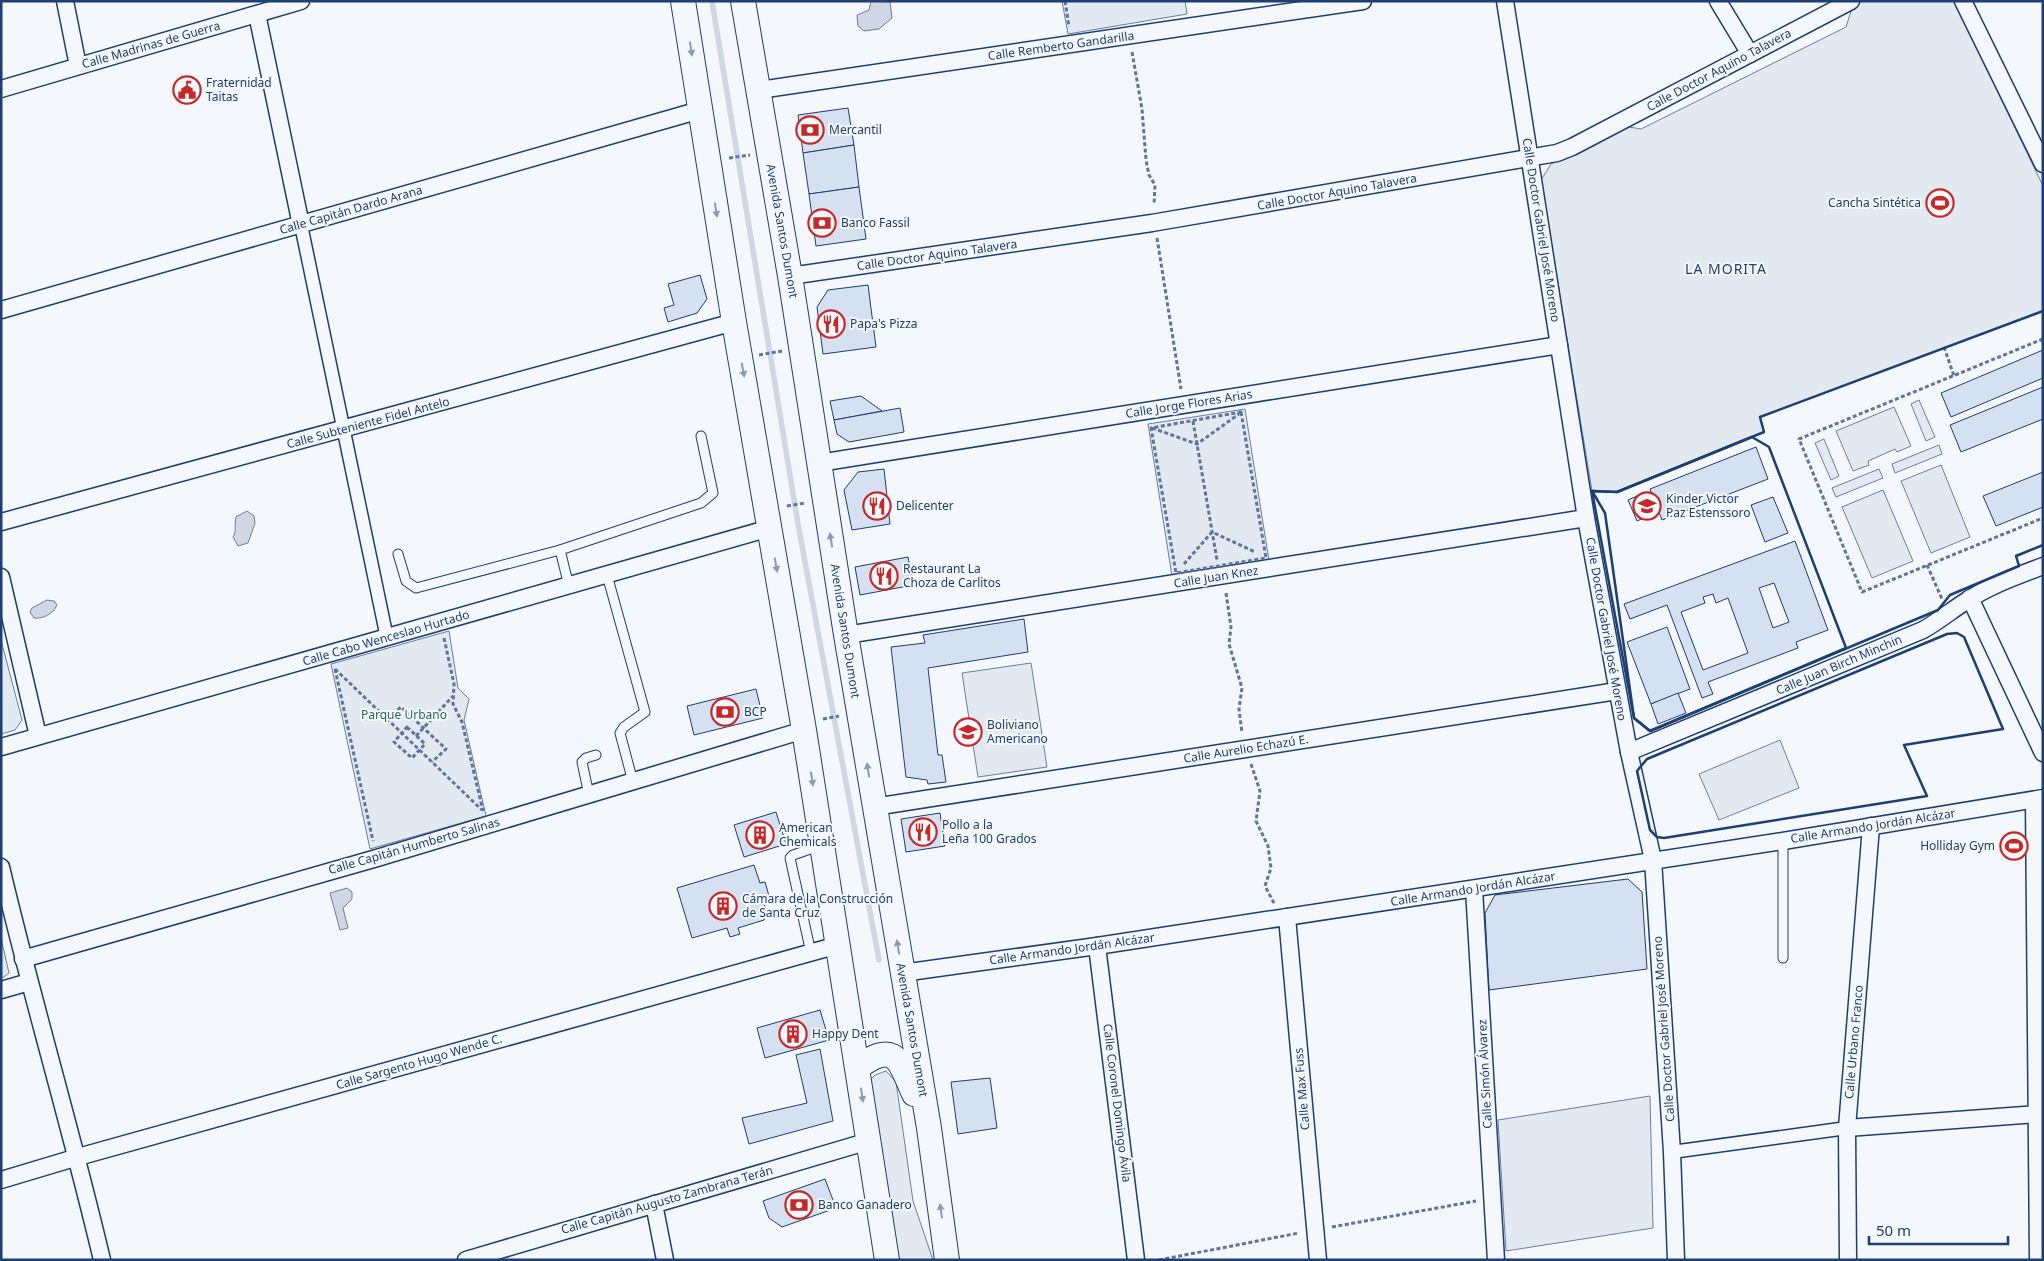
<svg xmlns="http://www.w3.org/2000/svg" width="2044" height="1261" viewBox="0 0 2044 1261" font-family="'Noto Sans',sans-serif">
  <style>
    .green { fill: #e3e9f0; stroke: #687fa3 }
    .water { fill: #cfd7e4; stroke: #687fa3 }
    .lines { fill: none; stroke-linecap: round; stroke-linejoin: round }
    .stream { stroke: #cfd7e4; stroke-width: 5.5 }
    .building { fill: #d5e0f0; stroke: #1d3f73; fill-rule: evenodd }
    .service-casing { stroke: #1d3f73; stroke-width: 11 }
    .pedestrian-casing { stroke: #1d3f73; stroke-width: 15 }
    .minor-casing { stroke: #1d3f73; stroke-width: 19 }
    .secondary-casing { stroke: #1d3f73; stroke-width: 26 }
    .path { stroke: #5e769c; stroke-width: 3; stroke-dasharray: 4 2.5; stroke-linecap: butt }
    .service { stroke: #f4f7fb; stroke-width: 9 }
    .pedestrian { stroke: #f4f7fb; stroke-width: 12 }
    .minor { stroke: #f4f7fb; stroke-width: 16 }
    .secondary { stroke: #f4f7fb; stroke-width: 24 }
    .wall { stroke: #1d3f73; stroke-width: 2.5 }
    .oneway { fill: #889bb7 }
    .labels { text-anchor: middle; stroke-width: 4; stroke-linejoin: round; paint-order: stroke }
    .street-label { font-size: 12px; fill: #1d3f73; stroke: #f4f7fb }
    .poi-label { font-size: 12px; fill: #1d3f73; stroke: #f4f7fb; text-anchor: start }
    .park-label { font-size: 12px; fill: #2c6c60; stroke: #f4f7fb }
    .neighbourhood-label { font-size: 14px; letter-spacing: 1px; fill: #1d3f73; stroke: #f4f7fb }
  </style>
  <rect width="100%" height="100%" fill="#f4f7fb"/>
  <g class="green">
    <polygon points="1062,1 1185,1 1187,14 1068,34"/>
    <polygon points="1859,1 1954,1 2043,186 2043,311 1760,417 1764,432 1617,492 1592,491 1541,180 1551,164 1623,126 1641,129 1846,27 1853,5"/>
    <polygon points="1919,400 1935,437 1926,441 1911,404"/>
    <polygon points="1894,407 1911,446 1897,452 1895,449 1868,461 1869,465 1853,471 1836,431"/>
    <polygon points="1245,409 1269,561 1172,576 1148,424"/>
    <polygon points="1824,439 1839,476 1831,480 1815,443"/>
    <polygon points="1939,445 1942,454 1895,473 1892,464"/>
    <polygon points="1941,465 1970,537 1931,553 1901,481"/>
    <polygon points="1879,469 1883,478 1836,497 1832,488"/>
    <polygon points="1883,490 1913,561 1872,578 1842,507"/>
    <polygon points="449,631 458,688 469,699 464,720 486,816 370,849 331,664"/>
    <polygon points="1,640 22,720 15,730 1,734"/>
    <polygon points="1031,663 1047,767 978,777 962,673"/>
    <polygon points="1780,740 1799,788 1719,820 1699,774"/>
    <polygon points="1,938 9,973 1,979"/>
    <polygon points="886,1071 896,1082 913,1201 933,1260 899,1260 871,1092 871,1079 875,1075"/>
    <polygon points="1650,1096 1653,1228 1506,1251 1498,1120"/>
  </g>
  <g class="water">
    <polygon points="871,1 890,2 892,18 879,29 864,31 858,26 857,15 869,10"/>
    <path d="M 247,511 L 254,516 L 255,523 L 248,543 L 238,546 L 233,537 C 237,531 234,524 236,517 Z"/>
    <path d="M 47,600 L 54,601 L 57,605 C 53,614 43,619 34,618 L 30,612 L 32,608 Z"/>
    <polygon points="347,888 352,892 352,899 343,908 348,928 340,930 330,893"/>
  </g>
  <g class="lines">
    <polyline class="stream" points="712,1 798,524 879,960"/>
  </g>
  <g class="building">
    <polygon points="848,108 854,145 803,153 798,115"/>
    <polygon points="854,145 859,187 809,194 803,153"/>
    <polygon points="859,187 866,239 816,246 809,194"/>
    <polygon points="700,275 707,299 697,313 668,322 664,308 674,305 668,284"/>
    <polygon points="868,285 876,347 823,354 817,307 828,290"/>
    <polygon points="2043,350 2043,378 1951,417 1941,393"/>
    <polygon points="2043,387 2043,419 1961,452 1950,425"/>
    <polygon points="861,396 882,411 834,420 830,401"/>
    <polygon points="900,408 904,432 849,442 837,434 834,420"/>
    <polygon points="1756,447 1768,479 1662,520 1650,489"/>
    <polygon points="884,469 890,524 852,530 844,490 858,472"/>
    <polygon points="2043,472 2043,507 1996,526 1983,496"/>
    <polygon points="1646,492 1655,513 1637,521 1628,500"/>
    <polygon points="1773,497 1788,533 1765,542 1751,505"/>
    <path d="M 1795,541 L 1828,630 L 1796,642 L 1798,648 L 1708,682 L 1713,694 L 1702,698 L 1667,605 L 1630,619 L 1624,604 ZM 1774,583 L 1789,622 L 1773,628 L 1759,588 ZM 1713,594 L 1716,603 L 1728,598 L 1748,653 L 1703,670 L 1681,612 L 1705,603 L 1703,597 Z"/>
    <polygon points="908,557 913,585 860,595 855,567"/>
    <polygon points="1024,619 1028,652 928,668 938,755 942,755 946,782 928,784 927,780 906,777 891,647 925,643 923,635"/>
    <polygon points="1667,627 1690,689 1651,704 1627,642"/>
    <polygon points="756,689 763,718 694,735 687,706"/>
    <polygon points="1678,693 1686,713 1658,724 1651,704"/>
    <polygon points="776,812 786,844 744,857 734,825"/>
    <polygon points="940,813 945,846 906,852 901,819"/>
    <polygon points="754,865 760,883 765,882 769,896 762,898 767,913 764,920 738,928 740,934 730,937 727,928 692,938 677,888"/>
    <polygon points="1628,879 1642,892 1647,969 1489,990 1485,913 1495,895"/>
    <polygon points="820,1010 829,1040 765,1058 757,1028"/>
    <polygon points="820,1049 833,1121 749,1144 742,1118 807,1103 796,1055"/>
    <polygon points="990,1078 997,1128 958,1134 951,1082"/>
    <polygon points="825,1179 836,1208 782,1227 769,1218 763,1201"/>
  </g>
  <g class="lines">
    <g class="service-casing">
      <g id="service">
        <polyline points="398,554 406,581 416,588 560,550"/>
        <polyline points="607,575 645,712 624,727 620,733 633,782"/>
        <polyline points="569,586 560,550 701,503 713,493 701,436"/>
        <polyline points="589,795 582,762 586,758 596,755"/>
        <polyline points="1783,841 1783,958"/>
        <polyline points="811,953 790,858 793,855 822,845"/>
      </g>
    </g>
    <g class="pedestrian-casing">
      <g id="pedestrian">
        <polyline points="301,225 387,638"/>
        <polyline points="1672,1152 1847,1128"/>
      </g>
    </g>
    <g class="minor-casing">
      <g id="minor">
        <polyline points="65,1 78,66"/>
        <polyline points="1505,1 1586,518 1629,752 1653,860 1672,1152 1676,1260"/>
        <polyline points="1718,1 1750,54"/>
        <polyline points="1963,1 2043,164"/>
        <polyline points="257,14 301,225"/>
        <polyline points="1,89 301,1"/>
        <polyline points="759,90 1363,1"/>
        <polyline points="790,276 1152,223 1557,153 1572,147 1851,1"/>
        <polyline points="1,310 700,110"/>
        <polyline points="819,463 1559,345"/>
        <polyline points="1,522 734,322"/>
        <polyline points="1,577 38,736"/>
        <polyline points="1970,598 2043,753"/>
        <polyline points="846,635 1586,518"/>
        <polyline points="1,747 770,528"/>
        <path d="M 1629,752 L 1923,630 C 1939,621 1953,609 1968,600 C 1991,585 2017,576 2043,566"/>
        <polyline points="2034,801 2038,1260"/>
        <polyline points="874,807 1617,691"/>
        <path d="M 1,867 C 32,999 71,1128 102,1260"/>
        <polyline points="1474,889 1496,1260"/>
        <polyline points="1287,917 1318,1260"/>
        <polyline points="1097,946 1136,1260"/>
        <polyline points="23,959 377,858 804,730"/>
        <polyline points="902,973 1097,946 1783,841 2043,798"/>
        <polyline points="1,990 29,982"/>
        <polyline points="1847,1128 2037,1114"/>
        <polyline points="1,1180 78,1157 838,945"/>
        <polyline points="654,1204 665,1260"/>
        <polyline points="466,1260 869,1141"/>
        <polyline points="1848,1260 1847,1128 1871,826"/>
      </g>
    </g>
    <g class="secondary-casing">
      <g id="secondary">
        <polyline points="683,1 734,322 804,730 887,1260"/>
        <polyline points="743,1 790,276 846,635 929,1128 947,1260"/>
        <path d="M 858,1067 C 896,1040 899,1060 914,1094"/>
      </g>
    </g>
    <g class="path">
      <polyline points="1065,1 1069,27"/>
      <polyline points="1132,52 1142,109 1146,160 1149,175 1155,185 1154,205"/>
      <polyline points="729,158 750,155"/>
      <polyline points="1157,238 1181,389"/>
      <polyline points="2043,339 1799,439 1862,592 2043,518"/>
      <polyline points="1944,347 1954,376"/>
      <polyline points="759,355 782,351"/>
      <polygon points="1241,412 1266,558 1176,573 1151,428"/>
      <polyline points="1193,421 1217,560"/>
      <polyline points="1152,428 1197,444 1239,414"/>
      <polyline points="787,506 805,503"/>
      <polyline points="1184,564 1212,532 1255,552"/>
      <polyline points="1927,565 1942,599"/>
      <polyline points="1226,593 1231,627 1229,644 1242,688 1239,709 1242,733"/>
      <polyline points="444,638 454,684 453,704 462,722 483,811"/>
      <polyline points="335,669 373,841"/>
      <polyline points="335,669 482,810"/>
      <polyline points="388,719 401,707 446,749 432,762"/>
      <polyline points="823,719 839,716"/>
      <polygon points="407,727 425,744 412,758 394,742"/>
      <polyline points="416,736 453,696"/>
      <polyline points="1251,764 1260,791 1256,821 1268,846 1271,868 1265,886 1274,903"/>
      <polyline points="1332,1227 1476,1201"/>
      <polyline points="1159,1260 1299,1233"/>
    </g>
    <use href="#service" class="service"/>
    <use href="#pedestrian" class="pedestrian"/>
    <use href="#minor" class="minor"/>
    <use href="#secondary" class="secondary"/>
    <g class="wall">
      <polyline points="2043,311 1760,417 1764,432 1617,492 1592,491 1605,513 1634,718 1650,731 1938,610 1950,595 2019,566 2016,556 2043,545"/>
      <polygon points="1752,437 1769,447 1846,648 1650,731 1634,718 1592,491 1617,492"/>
      <polygon points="1957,633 1964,637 2003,729 1904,745 1927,796 1664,838 1657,837 1650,830 1637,771 1647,759 1947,634"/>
    </g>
  </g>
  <defs><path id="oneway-solid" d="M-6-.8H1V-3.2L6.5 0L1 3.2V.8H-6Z" transform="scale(1.25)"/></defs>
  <g class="oneway">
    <use href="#oneway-solid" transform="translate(691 49) rotate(81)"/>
    <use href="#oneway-solid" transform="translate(716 210) rotate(81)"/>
    <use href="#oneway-solid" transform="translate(743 370) rotate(80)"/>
    <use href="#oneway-solid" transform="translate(831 540) rotate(-99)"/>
    <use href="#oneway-solid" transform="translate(776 565) rotate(80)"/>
    <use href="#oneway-solid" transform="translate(868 770) rotate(-99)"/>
    <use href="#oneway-solid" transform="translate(812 779) rotate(81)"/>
    <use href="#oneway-solid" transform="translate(898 947) rotate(-99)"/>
    <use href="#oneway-solid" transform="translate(862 1095) rotate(82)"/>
    <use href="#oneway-solid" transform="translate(941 1211) rotate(-98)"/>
  </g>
  <defs>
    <g id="civic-ring" transform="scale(1.4375)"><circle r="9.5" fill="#f4f7fb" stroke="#c62828" stroke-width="1.5"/><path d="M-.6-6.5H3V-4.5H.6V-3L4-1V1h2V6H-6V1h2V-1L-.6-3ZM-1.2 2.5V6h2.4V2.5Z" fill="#c62828"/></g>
    <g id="bank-ring" transform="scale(1.4375)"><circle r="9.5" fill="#f4f7fb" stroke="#c62828" stroke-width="1.5"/><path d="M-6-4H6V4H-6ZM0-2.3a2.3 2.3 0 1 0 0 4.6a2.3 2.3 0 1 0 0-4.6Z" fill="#c62828"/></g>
    <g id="stadium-ring" transform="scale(1.4375)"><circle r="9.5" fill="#f4f7fb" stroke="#c62828" stroke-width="1.5"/><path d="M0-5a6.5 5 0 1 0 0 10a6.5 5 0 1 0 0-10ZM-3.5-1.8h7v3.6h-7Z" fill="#c62828"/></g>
    <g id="restaurant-ring" transform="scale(1.4375)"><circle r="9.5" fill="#f4f7fb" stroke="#c62828" stroke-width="1.5"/><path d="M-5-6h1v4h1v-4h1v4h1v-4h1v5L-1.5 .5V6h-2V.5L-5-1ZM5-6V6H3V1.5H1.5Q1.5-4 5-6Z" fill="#c62828"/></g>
    <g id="school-ring" transform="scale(1.4375)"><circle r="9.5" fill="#f4f7fb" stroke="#c62828" stroke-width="1.5"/><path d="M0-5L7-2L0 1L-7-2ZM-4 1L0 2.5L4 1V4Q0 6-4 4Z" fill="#c62828"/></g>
    <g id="building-ring" transform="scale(1.4375)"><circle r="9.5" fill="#f4f7fb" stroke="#c62828" stroke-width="1.5"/><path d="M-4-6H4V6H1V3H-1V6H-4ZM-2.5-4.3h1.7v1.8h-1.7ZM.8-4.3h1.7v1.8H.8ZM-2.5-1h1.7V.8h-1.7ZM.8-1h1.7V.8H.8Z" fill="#c62828"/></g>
  </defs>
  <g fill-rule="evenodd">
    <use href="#civic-ring" x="187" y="90"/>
    <use href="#bank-ring" x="810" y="130"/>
    <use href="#stadium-ring" x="1940" y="203"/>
    <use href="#bank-ring" x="822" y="223"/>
    <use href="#restaurant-ring" x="831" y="324"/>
    <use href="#restaurant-ring" x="877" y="506"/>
    <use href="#school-ring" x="1647" y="506"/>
    <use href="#restaurant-ring" x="884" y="576"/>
    <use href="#bank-ring" x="725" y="712"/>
    <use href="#school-ring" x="968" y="732"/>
    <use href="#restaurant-ring" x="923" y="832"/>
    <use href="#building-ring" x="760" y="835"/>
    <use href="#stadium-ring" x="2014" y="846"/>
    <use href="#building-ring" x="723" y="906"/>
    <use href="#building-ring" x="793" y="1034"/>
    <use href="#bank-ring" x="799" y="1205"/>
  </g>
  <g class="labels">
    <g class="street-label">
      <text transform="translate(151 45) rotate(-16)" y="4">Calle Madrinas de Guerra</text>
      <text transform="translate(1061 46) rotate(-8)" y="4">Calle Remberto Gandarilla</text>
      <text transform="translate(1719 70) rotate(-28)" y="4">Calle Doctor Aquino Talavera</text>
      <text transform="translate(1337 192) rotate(-10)" y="4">Calle Doctor Aquino Talavera</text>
      <text transform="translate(351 210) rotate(-16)" y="4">Calle Capitán Dardo Arana</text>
      <text transform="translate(1541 230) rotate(81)" y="4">Calle Doctor Gabriel José Moreno</text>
      <text transform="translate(782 231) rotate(80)" y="4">Avenida Santos Dumont</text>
      <text transform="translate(937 255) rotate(-8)" y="4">Calle Doctor Aquino Talavera</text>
      <text transform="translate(1189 404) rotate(-9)" y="4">Calle Jorge Flores Arias</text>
      <text transform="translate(368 423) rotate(-15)" y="4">Calle Subteniente Fidel Antelo</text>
      <text transform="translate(1216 577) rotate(-9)" y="4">Calle Juan Knez</text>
      <text transform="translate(1606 629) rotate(80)" y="4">Calle Doctor Gabriel José Moreno</text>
      <text transform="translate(845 631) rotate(81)" y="4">Avenida Santos Dumont</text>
      <text transform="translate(386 638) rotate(-16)" y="4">Calle Cabo Wenceslao Hurtado</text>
      <text transform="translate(1839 665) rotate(-23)" y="4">Calle Juan Birch Minchin</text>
      <text transform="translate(1246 749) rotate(-9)" y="4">Calle Aurelio Echazú E.</text>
      <text transform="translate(1873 826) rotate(-9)" y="4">Calle Armando Jordán Alcázar</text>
      <text transform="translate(414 846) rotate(-16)" y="4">Calle Capitán Humberto Salinas</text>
      <text transform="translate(1473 889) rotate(-9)" y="4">Calle Armando Jordán Alcázar</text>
      <text transform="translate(1072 949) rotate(-8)" y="4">Calle Armando Jordán Alcázar</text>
      <text transform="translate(1664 1029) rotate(-94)" y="4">Calle Doctor Gabriel José Moreno</text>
      <text transform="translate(912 1030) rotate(80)" y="4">Avenida Santos Dumont</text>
      <text transform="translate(1854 1042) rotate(-85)" y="4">Calle Urbano Franco</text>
      <text transform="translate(419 1062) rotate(-16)" y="4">Calle Sargento Hugo Wende C.</text>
      <text transform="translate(1485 1074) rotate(-93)" y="4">Calle Simón Álvarez</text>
      <text transform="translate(1302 1089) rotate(-95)" y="4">Calle Max Fuss</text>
      <text transform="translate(1117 1103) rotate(83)" y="4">Calle Coronel Domingo Ávila</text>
      <text transform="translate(667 1200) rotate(-16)" y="4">Calle Capitán Augusto Zambrana Terán</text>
    </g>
    <g class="poi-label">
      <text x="206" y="87">Fraternidad<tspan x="206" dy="14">Taitas</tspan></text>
      <text x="829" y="134">Mercantil</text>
      <text x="1921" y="207" text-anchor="end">Cancha Sintética</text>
      <text x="841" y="227">Banco Fassil</text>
      <text x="850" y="328">Papa's Pizza</text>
      <text x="1666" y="503">Kinder Victor<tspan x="1666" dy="14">Paz Estenssoro</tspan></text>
      <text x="896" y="510">Delicenter</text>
      <text x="903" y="573">Restaurant La<tspan x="903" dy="14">Choza de Carlitos</tspan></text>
      <text x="744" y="716">BCP</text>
      <text x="987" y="729">Boliviano<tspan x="987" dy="14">Americano</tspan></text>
      <text x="942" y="829">Pollo a la<tspan x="942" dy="14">Leña 100 Grados</tspan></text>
      <text x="779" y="832">American<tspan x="779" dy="14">Chemicals</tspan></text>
      <text x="1995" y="850" text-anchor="end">Holliday Gym</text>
      <text x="742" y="903">Cámara de la Construcción<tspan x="742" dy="14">de Santa Cruz</tspan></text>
      <text x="812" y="1038">Happy Dent</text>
      <text x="818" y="1209">Banco Ganadero</text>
    </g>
    <g class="park-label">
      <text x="404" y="719">Parque Urbano</text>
    </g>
    <g class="neighbourhood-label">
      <text x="1726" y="274">LA MORITA</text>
    </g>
  </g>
  <rect width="2044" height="1261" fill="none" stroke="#1d3f73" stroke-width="5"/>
  <path d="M1869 1236v8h139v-8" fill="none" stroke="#1d3f73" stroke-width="2.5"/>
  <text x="1876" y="1236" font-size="15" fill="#1d3f73" stroke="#f4f7fb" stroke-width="4" paint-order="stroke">50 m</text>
</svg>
